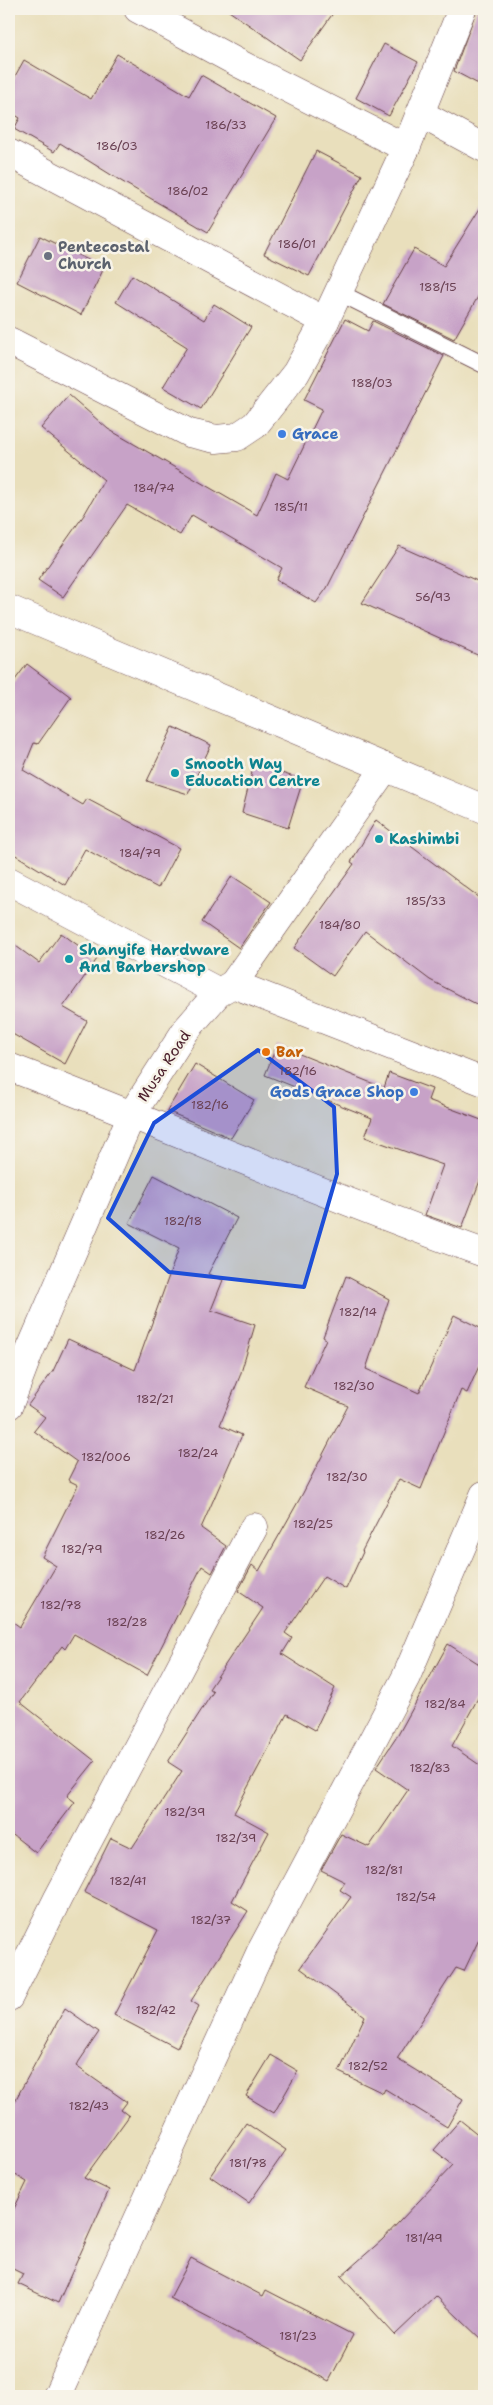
<svg xmlns="http://www.w3.org/2000/svg" width="493" height="2405" viewBox="0 0 493 2405" font-family="'Shantell Sans',sans-serif">
  <style>
    .building { fill: #c7a2c7 }
    .lines { fill: none; stroke-linecap: round; stroke-linejoin: round }
    .service-casing { stroke: #623c41; stroke-width: 18 }
    .minor-casing { stroke: #623c41; stroke-width: 29 }
    .service { stroke: #fff; stroke-width: 16 }
    .minor { stroke: #fff; stroke-width: 28 }
    .marked { fill: #1d4ed8; fill-opacity: 0.2; stroke: #1d4ed8; stroke-width: 4; stroke-linejoin: round }
    .worship-dot { fill: #6b7280; stroke: #f7f3e8; stroke-width: 2 }
    .shop-dot { fill: #3f7fe0; stroke: #f7f3e8; stroke-width: 2 }
    .culture-dot { fill: #0f9aa8; stroke: #f7f3e8; stroke-width: 2 }
    .food-dot { fill: #e8710a; stroke: #f7f3e8; stroke-width: 2 }
    .labels { text-anchor: middle; stroke-width: 5; stroke-linejoin: round; paint-order: stroke }
    .number-label { font-size: 12px; fill: #694052 }
    .worship-label { font-size: 15px; font-weight: bold; fill: #5b616d; stroke: #f7f3e8; text-anchor: start }
    .shop-label { font-size: 15px; font-weight: bold; fill: #366cbe; stroke: #f7f3e8; text-anchor: start }
    .culture-label { font-size: 15px; font-weight: bold; fill: #0d838f; stroke: #f7f3e8; text-anchor: start }
    .food-label { font-size: 15px; font-weight: bold; fill: #c56008; stroke: #f7f3e8; text-anchor: start }
    .street-label { font-size: 15px; fill: #4a1f2b; stroke: #f7f3e8 }
  </style>
  <rect width="100%" height="100%" fill="#f7f3e8"/>
  <filter id="ink" filterUnits="userSpaceOnUse"><feTurbulence type="fractalNoise" baseFrequency=".02" numOctaves="2"/><feDisplacementMap in="SourceGraphic" scale="10" xChannelSelector="R" yChannelSelector="G"/><feConvolveMatrix kernelMatrix="1 2 1 2 8 2 1 2 1" color-interpolation-filters="sRGB"/></filter>
  <filter id="wash" filterUnits="userSpaceOnUse"><feTurbulence type="fractalNoise" baseFrequency=".0096" numOctaves="4" result="noise"/><feDisplacementMap in="SourceGraphic" scale="20" xChannelSelector="R" yChannelSelector="G"/><feGaussianBlur stdDeviation="1.12" result="paint"/><feColorMatrix in="noise" values="0 0 0 0 0 0 0 0 0 0 0 0 0 0 0 0 0 1.4 0 .05"/><feComposite in="paint" operator="in"/></filter>
  <g filter="url(#wash)">
    <rect width="100%" height="100%" fill="#e9dfbc"/>
    <g id="blocks">
      <g class="building">
        <polygon points="226,9 336,9 300,60"/>
        <polygon points="477,9 484,9 484,87 454,71"/>
        <polygon points="384,44 418,62 389,116 356,98"/>
        <polygon points="117,54 189,96 201,75 276,118 208,232 121,181 60,143 54,152 14,129 20,118 9,111 9,87 24,60 91,99"/>
        <polygon points="316,151 362,175 309,276 264,254"/>
        <polygon points="484,202 484,286 454,339 383,304 414,249 444,266"/>
        <polygon points="40,236 104,268 81,315 17,282"/>
        <polygon points="132,275 204,320 214,304 251,327 201,409 163,387 187,347 116,302"/>
        <polygon points="345,319 368,331 373,321 444,356 327,588 316,603 276,580 282,568 192,515 180,535 127,505 63,597 38,580 84,515 104,480 41,428 69,395 108,429 257,515 276,473 288,479 322,409 304,400"/>
        <polygon points="399,546 484,584 484,658 362,603"/>
        <polygon points="27,664 71,697 38,744 34,743 23,770 83,805 87,799 179,848 158,888 85,849 65,885 9,851 9,688"/>
        <polygon points="173,727 211,745 188,794 147,781"/>
        <polygon points="254,764 303,780 288,828 242,813"/>
        <polygon points="376,820 484,901 484,1008 430,980 365,931 333,976 294,948 354,864 351,862"/>
        <polygon points="232,876 271,902 239,948 202,922"/>
        <polygon points="61,933 97,959 63,1007 87,1021 65,1064 9,1032 9,941 39,963"/>
        <polygon points="277,1045 384,1088 389,1073 432,1089 428,1100 484,1121 484,1170 462,1228 425,1215 443,1165 365,1137 372,1118 265,1075"/>
        <polygon points="195,1064 254,1100 231,1138 167,1111"/>
        <polygon points="154,1175 237,1218 208,1274 223,1280 211,1310 255,1325 240,1376 220,1425 242,1435 201,1528 226,1546 212,1573 202,1566 147,1675 74,1634 65,1649 62,1646 20,1702 95,1761 67,1796 75,1802 36,1853 9,1832 9,1619 20,1627 56,1566 42,1557 78,1485 68,1480 77,1462 34,1431 45,1417 28,1405 53,1371 68,1339 135,1370 179,1248 129,1223"/>
        <polygon points="346,1276 389,1299 366,1369 419,1393 454,1315 484,1330 484,1355 467,1393 461,1390 421,1489 399,1479 362,1551 363,1552 346,1589 324,1576 285,1633 292,1638 282,1654 335,1688 315,1730 287,1714 234,1813 269,1832 232,1901 248,1911 191,2001 199,2006 177,2048 114,2015 158,1930 84,1892 111,1838 132,1848 182,1771 168,1762 213,1692 209,1689 263,1608 238,1591 252,1565 259,1571 303,1493 348,1406 304,1387 326,1339 323,1337"/>
        <polygon points="448,1644 484,1667 484,1687 452,1746 484,1768 484,1929 464,1971 456,1968 397,2059 463,2099 447,2127 385,2089 383,2093 339,2072 365,2016 300,1968 351,1897 340,1890 345,1882 321,1870 341,1834 369,1847 408,1790 376,1768 398,1735"/>
        <polygon points="65,2008 99,2032 76,2066 127,2102 121,2110 129,2116 84,2178 109,2190 58,2303 18,2284 23,2274 9,2267 9,2219 27,2182 9,2171 9,2112"/>
        <polygon points="271,2055 298,2071 274,2113 246,2096"/>
        <polygon points="460,2120 480,2136 484,2132 484,2342 436,2296 395,2335 341,2276 382,2240 453,2165 434,2150"/>
        <polygon points="246,2123 286,2150 249,2203 210,2176"/>
        <polygon points="191,2258 263,2296 266,2290 353,2335 329,2381 170,2298"/>
      </g>
    </g>
  </g>
  <g filter="url(#ink)">
    <use href="#blocks" fill-opacity="0" stroke="#623c41" stroke-width="1"/>
    <g class="lines">
      <g class="service-casing">
        <polyline id="service" points="338,292 484,365"/>
      </g>
      <g class="minor-casing">
        <g id="minor">
          <polyline points="138,9 240,64 406,148"/>
          <polyline points="421,114 484,148"/>
          <polyline points="9,153 325,321"/>
          <polyline points="9,341 189,433 216,439 237,437 255,425 296,373 325,321 406,148 462,9"/>
          <polyline points="9,609 484,809"/>
          <polyline points="9,881 219,992"/>
          <polyline points="233,984 484,1082"/>
          <path d="M 9,1067 C 168,1127 324,1196 484,1253"/>
          <polyline points="9,1405 28,1355 132,1114 186,1030 219,992 233,984 386,767"/>
          <polyline points="9,1997 58,1898 254,1527"/>
          <polyline points="57,2396 260,1953 406,1677 484,1495"/>
        </g>
      </g>
      <use href="#service" class="service"/>
      <use href="#minor" class="minor"/>
    </g>
  </g>
  <path class="marked" d="M 258,1050 L 334,1107 L 337,1174 L 304,1287 L 169,1272 L 108,1218 L 154,1123 Z"/>
  <circle class="worship-dot" cx="48" cy="256" r="5"/>
  <g class="shop-dot">
    <circle cx="282" cy="434" r="5"/>
    <circle cx="414" cy="1092" r="5"/>
  </g>
  <g class="culture-dot">
    <circle cx="175" cy="773" r="5"/>
    <circle cx="379" cy="839" r="5"/>
    <circle cx="69" cy="959" r="5"/>
  </g>
  <circle class="food-dot" cx="266" cy="1052" r="5"/>
  <g class="labels">
    <g class="number-label">
      <text x="226" y="129">186/33</text>
      <text x="117" y="150">186/03</text>
      <text x="188" y="195">186/02</text>
      <text x="297" y="248">186/01</text>
      <text x="438" y="291">188/15</text>
      <text x="372" y="387">188/03</text>
      <text x="154" y="492">184/74</text>
      <text x="291" y="511">185/11</text>
      <text x="433" y="601">56/93</text>
      <text x="140" y="857">184/79</text>
      <text x="426" y="905">185/33</text>
      <text x="340" y="929">184/80</text>
      <text x="298" y="1075">182/16</text>
      <text x="210" y="1109">182/16</text>
      <text x="183" y="1225">182/18</text>
      <text x="358" y="1316">182/14</text>
      <text x="354" y="1390">182/30</text>
      <text x="155" y="1403">182/21</text>
      <text x="198" y="1457">182/24</text>
      <text x="106" y="1461">182/006</text>
      <text x="347" y="1481">182/30</text>
      <text x="313" y="1528">182/25</text>
      <text x="165" y="1539">182/26</text>
      <text x="82" y="1553">182/79</text>
      <text x="61" y="1609">182/78</text>
      <text x="127" y="1626">182/28</text>
      <text x="445" y="1708">182/84</text>
      <text x="430" y="1772">182/83</text>
      <text x="185" y="1816">182/39</text>
      <text x="236" y="1842">182/39</text>
      <text x="384" y="1874">182/81</text>
      <text x="128" y="1885">182/41</text>
      <text x="416" y="1901">182/54</text>
      <text x="211" y="1924">182/37</text>
      <text x="156" y="2014">182/42</text>
      <text x="368" y="2070">182/52</text>
      <text x="89" y="2110">182/43</text>
      <text x="248" y="2167">181/78</text>
      <text x="424" y="2242">181/49</text>
      <text x="298" y="2340">181/23</text>
    </g>
    <g class="worship-label">
      <text x="58" y="252">Pentecostal<tspan x="58" dy="17">Church</tspan></text>
    </g>
    <g class="shop-label">
      <text x="292" y="439">Grace</text>
      <text x="404" y="1097" text-anchor="end">Gods Grace Shop</text>
    </g>
    <g class="culture-label">
      <text x="185" y="769">Smooth Way<tspan x="185" dy="17">Education Centre</tspan></text>
      <text x="389" y="844">Kashimbi</text>
      <text x="79" y="955">Shanyife Hardware<tspan x="79" dy="17">And Barbershop</tspan></text>
    </g>
    <g class="food-label">
      <text x="276" y="1057">Bar</text>
    </g>
    <g class="street-label">
      <text transform="translate(164 1066) rotate(-56)" y="5">Musa Road</text>
    </g>
  </g>
  <rect width="493" height="2405" fill="none" stroke="#f7f3e8" stroke-width="30"/>
</svg>
